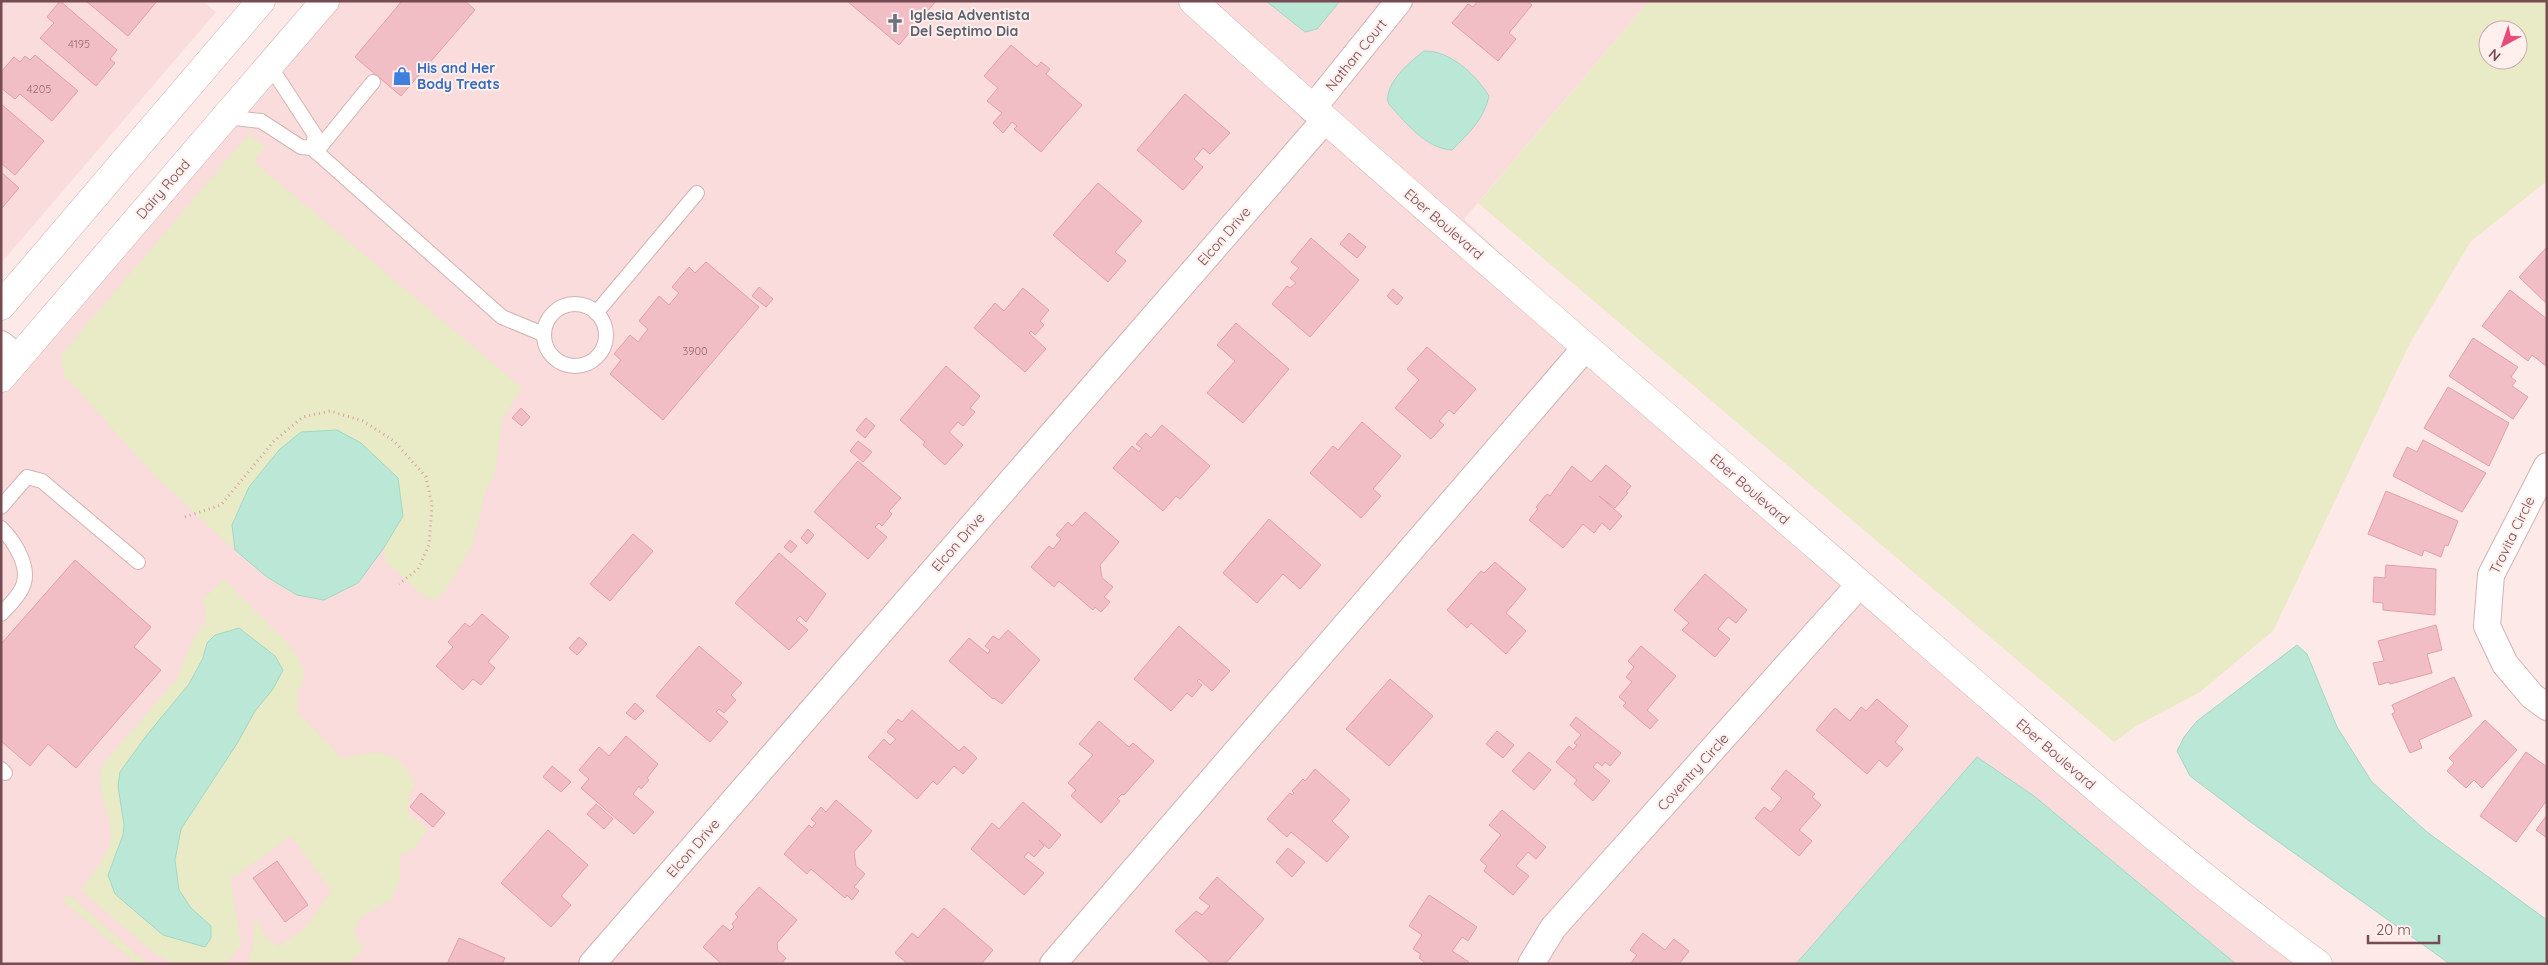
<svg xmlns="http://www.w3.org/2000/svg" width="2548" height="965" viewBox="0 0 2548 965" font-family="Quicksand,sans-serif">
  <style>
    .residential { fill: #f9dcdb }
    .green { fill: #e8ebc5; fill-rule: evenodd }
    .water { fill: #bbe7d6; stroke: #a1d9c4 }
    .building { fill: #f2bec5; stroke: #e59ea8 }
    .lines { fill: none; stroke-linecap: round; stroke-linejoin: round }
    .service-casing { stroke: #d4b2b4; stroke-width: 16 }
    .minor-casing { stroke: #d4b2b4; stroke-width: 28 }
    .tertiary-casing { stroke: #d4b2b4; stroke-width: 29 }
    .path { stroke: #d8a1a8; stroke-width: 3; stroke-dasharray: 1 4; stroke-linecap: butt }
    .service { stroke: #fff; stroke-width: 14 }
    .minor { stroke: #fff; stroke-width: 26 }
    .tertiary { stroke: #fff; stroke-width: 28 }
    .labels { text-anchor: middle; stroke-width: 4; stroke-linejoin: round; paint-order: stroke }
    .number-label { font-size: 11px; fill: #96686f }
    .worship-label { font-size: 14px; font-weight: bold; fill: #5b616d; stroke: #ffefed; text-anchor: start }
    .street-label { font-size: 14px; fill: #774b52; stroke: #ffefed }
    .shop-label { font-size: 14px; font-weight: bold; fill: #366cbe; stroke: #ffefed; text-anchor: start }
  </style>
  <rect width="100%" height="100%" fill="#fde9e7"/>
  <g class="residential">
    <polygon points="1,1 202,1 216,12 1,263"/>
    <polygon points="325,1 1649,1 1464,219 1656,401 2318,964 1,964 1,378"/>
  </g>
  <g class="green">
    <path d="M 1649,1 L 2547,1 L 2547,181 L 2471,241 L 2409,345 L 2273,631 L 2200,692 L 2136,726 L 2114,742 L 1478,203 ZM 2488,30 L 2518,30 L 2518,60 L 2488,60 Z"/>
    <path d="M 249,134 L 266,147 L 253,161 L 522,388 L 502,420 L 495,474 L 486,489 L 472,547 L 446,590 L 435,601 L 424,596 L 386,562 L 383,549 L 403,516 L 301,432 C 273,455 243,487 233,523 C 231,531 234,542 235,550 L 154,475 L 64,375 L 60,356 Z"/>
    <path d="M 224,580 L 287,643 L 297,655 L 305,674 L 298,693 L 298,713 L 344,760 C 376,747 400,750 415,784 L 411,790 L 407,811 L 427,830 L 413,850 L 404,852 L 399,859 L 400,879 L 392,900 L 362,916 L 354,930 L 363,950 L 348,964 L 246,964 L 252,953 L 255,917 L 265,935 L 277,947 L 304,929 L 332,891 L 291,836 L 231,879 L 241,946 L 225,964 L 172,964 L 149,949 L 81,890 C 92,875 104,861 110,843 C 117,817 91,792 103,764 L 176,680 L 194,638 L 206,620 L 203,599 Z"/>
    <polygon points="68,894 148,964 137,964 63,901"/>
  </g>
  <g class="water">
    <polygon points="1266,1 1340,1 1317,29 1305,32"/>
    <path d="M 1424,51 C 1450,50 1476,75 1489,96 C 1484,119 1469,133 1452,150 C 1426,149 1404,121 1388,103 C 1385,82 1409,63 1424,51 Z"/>
    <polygon points="337,430 361,443 398,478 403,516 383,549 358,583 324,600 297,595 267,577 235,550 232,525 249,487 279,450 301,432"/>
    <polygon points="239,628 275,656 283,670 273,689 255,711 238,742 181,829 175,860 179,890 191,908 211,926 211,938 205,947 163,935 115,894 108,875 123,835 124,825 118,786 120,772 146,736 189,684 203,658 207,643 215,635"/>
    <polygon points="2297,645 2307,654 2337,727 2372,782 2427,832 2547,920 2547,964 2450,964 2252,823 2190,776 2177,751 2184,737 2197,721"/>
    <polygon points="1977,757 2034,796 2236,964 1796,964"/>
  </g>
  <g class="building">
    <polygon points="60,1 117,50 110,59 115,63 96,86 40,38 54,23 47,17"/>
    <polygon points="86,1 157,1 128,36"/>
    <polygon points="402,1 465,1 475,10 401,96 355,57"/>
    <polygon points="847,1 936,1 899,45"/>
    <polygon points="1478,1 1527,1 1532,5 1509,33 1516,39 1498,61 1452,23 1468,4 1473,7"/>
    <polygon points="1011,45 1037,67 1041,62 1050,69 1046,74 1082,105 1041,152 1014,129 1017,126 1012,122 1003,133 993,123 1002,113 987,101 998,88 984,76"/>
    <polygon points="35,55 78,91 52,121 20,94 15,99 1,88 1,72 14,57 20,62 25,56 30,60"/>
    <polygon points="1185,94 1230,133 1210,154 1203,148 1194,159 1203,167 1183,190 1137,150"/>
    <polygon points="1,104 44,141 15,175 1,163"/>
    <polygon points="1,172 19,188 1,209"/>
    <polygon points="1098,183 1142,221 1115,252 1126,261 1108,282 1053,235"/>
    <polygon points="1349,233 1366,247 1357,258 1340,244"/>
    <polygon points="1311,238 1359,280 1310,337 1272,304 1287,286 1290,288 1296,283 1290,278 1299,268 1291,262"/>
    <polygon points="2547,247 2547,304 2519,277"/>
    <polygon points="706,262 759,307 663,420 610,374 621,360 614,354 630,335 638,342 648,329 639,321 659,296 669,305 679,293 672,287 689,267 695,273"/>
    <polygon points="759,287 773,299 766,307 752,296"/>
    <polygon points="1023,288 1049,310 1040,321 1044,325 1035,335 1031,331 1029,333 1046,349 1025,372 974,328 995,303 1004,311"/>
    <polygon points="1393,289 1403,298 1397,305 1387,296"/>
    <polygon points="2510,290 2547,319 2546,366 2532,355 2528,361 2482,326"/>
    <polygon points="1236,323 1289,369 1243,423 1207,393 1235,361 1217,345"/>
    <polygon points="2473,338 2518,367 2511,377 2516,381 2512,386 2528,397 2513,419 2449,376"/>
    <polygon points="1427,347 1476,389 1454,414 1449,410 1439,421 1444,425 1431,439 1395,408 1419,380 1407,369"/>
    <polygon points="946,366 980,396 970,408 975,412 963,426 958,422 949,432 963,445 945,465 923,445 925,442 900,420"/>
    <polygon points="2448,387 2509,423 2489,466 2424,428"/>
    <polygon points="521,408 530,417 522,426 512,418"/>
    <polygon points="866,418 875,426 865,438 856,430"/>
    <polygon points="1362,422 1401,456 1373,489 1381,496 1361,518 1310,473 1333,446 1338,450"/>
    <polygon points="1162,425 1210,466 1180,499 1176,496 1163,511 1113,468 1132,446 1139,452 1142,448 1136,444 1146,433 1151,438"/>
    <polygon points="2423,440 2486,473 2462,512 2393,476 2407,447 2417,452"/>
    <polygon points="858,441 872,452 863,462 850,451"/>
    <polygon points="858,461 901,498 889,511 892,514 882,526 879,523 875,527 887,537 868,559 814,512"/>
    <polygon points="1606,465 1631,486 1626,492 1628,493 1615,508 1599,496 1622,516 1610,530 1602,523 1594,533 1583,524 1563,548 1529,520 1538,509 1536,507 1547,494 1550,496 1572,466 1591,482"/>
    <polygon points="2386,491 2458,521 2448,546 2445,545 2441,557 2424,550 2422,556 2368,534"/>
    <polygon points="1085,512 1119,542 1100,565 1102,578 1113,587 1104,597 1110,602 1101,612 1095,607 1093,610 1059,581 1054,587 1031,567 1049,546 1053,549 1061,539 1056,535 1068,522 1072,526"/>
    <polygon points="1269,519 1321,565 1300,589 1283,574 1257,603 1223,573"/>
    <polygon points="808,529 814,535 807,544 801,538"/>
    <polygon points="633,534 653,551 610,601 590,584"/>
    <polygon points="790,540 797,546 791,553 784,547"/>
    <polygon points="779,553 826,594 806,622 800,616 796,620 808,630 789,650 735,603"/>
    <polygon points="75,560 151,627 134,647 161,670 76,768 48,744 30,766 1,741 1,644"/>
    <polygon points="1495,562 1526,589 1506,613 1526,631 1506,654 1471,623 1467,628 1447,610 1481,571 1484,573"/>
    <polygon points="2386,565 2436,569 2435,615 2383,610 2383,603 2373,602 2374,577 2385,578"/>
    <polygon points="1705,574 1747,610 1736,623 1728,617 1718,629 1730,639 1715,657 1682,630 1689,623 1674,610"/>
    <polygon points="482,614 509,637 488,662 495,668 481,685 473,679 463,690 436,666 453,647 448,642 465,623 470,627"/>
    <polygon points="2436,625 2442,650 2427,654 2432,673 2390,684 2389,682 2379,685 2373,663 2384,661 2378,641"/>
    <polygon points="1179,626 1230,671 1212,691 1199,679 1197,681 1202,685 1192,697 1187,693 1171,711 1134,679"/>
    <polygon points="1008,630 1040,660 1002,704 994,698 993,699 949,661 969,638 988,654 990,650 985,646 993,636 999,640"/>
    <polygon points="579,637 587,644 577,655 569,648"/>
    <polygon points="699,646 742,683 731,695 736,700 724,713 719,709 716,712 728,722 710,742 656,696"/>
    <polygon points="1641,646 1676,676 1647,710 1658,720 1650,729 1623,706 1626,703 1619,697 1632,682 1626,677 1634,667 1628,661"/>
    <polygon points="2454,677 2472,716 2419,740 2422,748 2410,753 2392,714 2395,712 2392,705"/>
    <polygon points="1390,679 1433,716 1389,766 1346,729"/>
    <polygon points="1877,699 1908,726 1895,742 1903,749 1887,767 1879,760 1867,774 1816,730 1835,708 1850,721 1861,707 1866,711"/>
    <polygon points="635,703 644,711 635,720 626,713"/>
    <polygon points="912,710 959,751 964,746 977,758 963,774 954,766 937,785 933,781 917,799 868,757 884,739 890,745 896,739 887,732 898,719 902,722"/>
    <polygon points="1576,717 1621,753 1610,766 1605,762 1602,766 1597,762 1593,767 1610,781 1593,801 1574,784 1577,780 1556,762 1569,746 1573,750 1577,745 1574,743 1581,735 1570,725"/>
    <polygon points="2485,720 2517,750 2482,788 2474,780 2466,788 2447,771 2454,763 2449,758"/>
    <polygon points="1099,721 1129,747 1133,743 1154,761 1124,795 1122,794 1117,799 1120,801 1101,823 1071,796 1076,790 1068,783 1093,755 1079,744"/>
    <polygon points="1497,731 1514,745 1503,758 1486,744"/>
    <polygon points="626,736 658,764 647,778 649,780 641,789 639,786 633,794 654,812 634,834 581,788 589,779 579,770 599,747 609,756"/>
    <polygon points="1529,752 1551,770 1534,790 1512,771"/>
    <polygon points="2526,752 2547,767 2547,800 2516,842 2480,816"/>
    <polygon points="552,766 571,782 561,792 543,777"/>
    <polygon points="1315,769 1350,800 1332,821 1349,837 1327,862 1291,832 1287,837 1267,819 1290,793 1292,795 1294,793 1292,791 1303,779 1305,781"/>
    <polygon points="1786,770 1815,794 1812,797 1821,805 1799,830 1812,841 1799,856 1755,818 1764,807 1771,812 1782,798 1771,789"/>
    <polygon points="421,793 445,813 433,827 410,807"/>
    <polygon points="836,800 872,831 854,852 856,866 865,874 854,887 859,891 852,900 847,895 845,898 811,869 807,874 784,854 809,825 812,828 816,823 811,819 821,807 826,812"/>
    <polygon points="1023,802 1061,835 1049,849 1039,840 1044,846 1034,857 1028,852 1024,857 1044,873 1024,895 971,849 992,823 999,829"/>
    <polygon points="596,804 613,819 604,829 587,814"/>
    <polygon points="1502,810 1546,847 1536,859 1528,852 1516,866 1529,876 1513,895 1484,871 1487,866 1480,860 1501,835 1489,825"/>
    <polygon points="2547,815 2547,838 2536,830"/>
    <polygon points="548,830 588,865 561,896 571,905 551,927 501,883"/>
    <polygon points="1288,848 1305,862 1292,877 1276,862"/>
    <polygon points="277,861 308,905 285,922 253,878"/>
    <polygon points="1217,877 1264,919 1225,964 1212,964 1175,931 1196,911 1202,915 1210,906 1199,898"/>
    <polygon points="759,887 797,920 777,943 778,951 786,958 781,964 722,964 703,947 723,925 730,931 734,927 732,924 738,917 735,914"/>
    <polygon points="1429,895 1477,927 1468,941 1462,937 1452,951 1469,962 1467,964 1427,964 1419,958 1421,954 1413,949 1422,935 1409,926"/>
    <polygon points="944,908 993,950 981,964 908,964 895,953 912,933 918,938"/>
    <polygon points="1643,933 1665,950 1674,939 1689,951 1679,964 1630,964 1637,955 1630,950"/>
    <polygon points="459,938 505,958 502,964 447,964"/>
  </g>
  <g class="lines">
    <g class="service-casing">
      <g id="service">
        <polyline points="226,117 261,121 301,147 312,148 315,135 270,66"/>
        <polyline points="312,148 502,317 543,334"/>
        <polyline points="316,152 373,82"/>
        <circle cx="575" cy="335" r="31"/>
        <polyline points="596,313 697,193"/>
        <polyline points="1,507 27,477 42,481 138,562"/>
        <path d="M 1,528 C 15,542 33,570 21,590 C 16,599 8,607 1,614"/>
        <polyline points="1,769 5,773"/>
      </g>
    </g>
    <g class="minor-casing">
      <g id="minor">
        <polyline points="1312,109 1399,1"/>
        <polyline points="1,344 18,358"/>
        <polyline points="2547,466 2491,575 2487,626 2505,664 2532,696 2547,707"/>
        <polyline points="592,964 1324,121"/>
        <polyline points="1053,964 1586,347"/>
        <polyline points="1531,964 1553,928 1860,584"/>
      </g>
    </g>
    <g class="tertiary-casing">
      <g id="tertiary">
        <path d="M 1193,1 C 1399,187 1610,368 1821,550 C 1984,691 2144,836 2318,964"/>
        <polyline points="1,306 261,1"/>
        <polyline points="1,378 325,1"/>
      </g>
    </g>
    <polyline class="path" points="185,517 221,505 274,441 303,417 330,411 363,421 394,441 426,477 432,505 429,545 418,569 399,584"/>
    <use href="#service" class="service"/>
    <use href="#minor" class="minor"/>
    <use href="#tertiary" class="tertiary"/>
  </g>
  <defs>
    <g id="church-bare" transform="scale(1.5)"><path d="M-1.2-6h2.4v3.5h3.3v2.4h-3.3V6h-2.4V-.1h-3.3v-2.4h3.3Z" fill="#6b7280" stroke="#ffefed" stroke-width="2.5" paint-order="stroke"/></g>
    <g id="shop-bare" transform="scale(1.5)"><path d="M-5-2.5h2.3a2.7 3.5 0 0 1 5.4 0H5L5.5 6h-11ZM-1.5-2.5h3a1.5 2.3 0 0 0-3 0Z" fill="#3f7fe0" stroke="#ffefed" stroke-width="2.5" paint-order="stroke"/></g>
  </defs>
  <g fill-rule="evenodd">
    <use href="#church-bare" x="895" y="23"/>
    <use href="#shop-bare" x="402" y="76"/>
  </g>
  <g class="labels">
    <g class="number-label">
      <text x="79" y="48">4195</text>
      <text x="39" y="93">4205</text>
      <text x="695" y="355">3900</text>
    </g>
    <g class="worship-label">
      <text x="910" y="20">Iglesia Adventista<tspan x="910" dy="16">Del Septimo Dia</tspan></text>
    </g>
    <g class="street-label">
      <text transform="translate(1356 55) rotate(-51)" y="5">Nathan Court</text>
      <text transform="translate(163 189) rotate(-49)" y="5">Dairy Road</text>
      <text transform="translate(1444 224) rotate(41)" y="5">Eber Boulevard</text>
      <text transform="translate(1224 236) rotate(-49)" y="5">Elcon Drive</text>
      <text transform="translate(1750 489) rotate(41)" y="5">Eber Boulevard</text>
      <text transform="translate(2512 535) rotate(-64)" y="5">Trovita Circle</text>
      <text transform="translate(958 542) rotate(-49)" y="5">Elcon Drive</text>
      <text transform="translate(2056 754) rotate(41)" y="5">Eber Boulevard</text>
      <text transform="translate(1693 772) rotate(-48)" y="5">Coventry Circle</text>
      <text transform="translate(693 848) rotate(-49)" y="5">Elcon Drive</text>
    </g>
    <g class="shop-label">
      <text x="417" y="73">His and Her<tspan x="417" dy="16">Body Treats</tspan></text>
    </g>
  </g>
  <rect width="2548" height="965" fill="none" stroke="#774b52" stroke-width="5"/>
  <g transform="translate(2503 45) rotate(220)"><circle r="24" fill="#ffefed" stroke="#c9adaf"/>
  <path d="M0-4L9 19L0 12L-9 19Z" fill="#e74b7a"/>
  <text y="-8" font-size="14" font-weight="bold" text-anchor="middle" fill="#774b52">N</text>
  </g>
  <path d="M2368 935v8h71v-8" fill="none" stroke="#774b52" stroke-width="2.5"/>
  <text x="2376" y="935" font-size="15" fill="#774b52" stroke="#ffefed" stroke-width="4" paint-order="stroke">20 m</text>
</svg>
